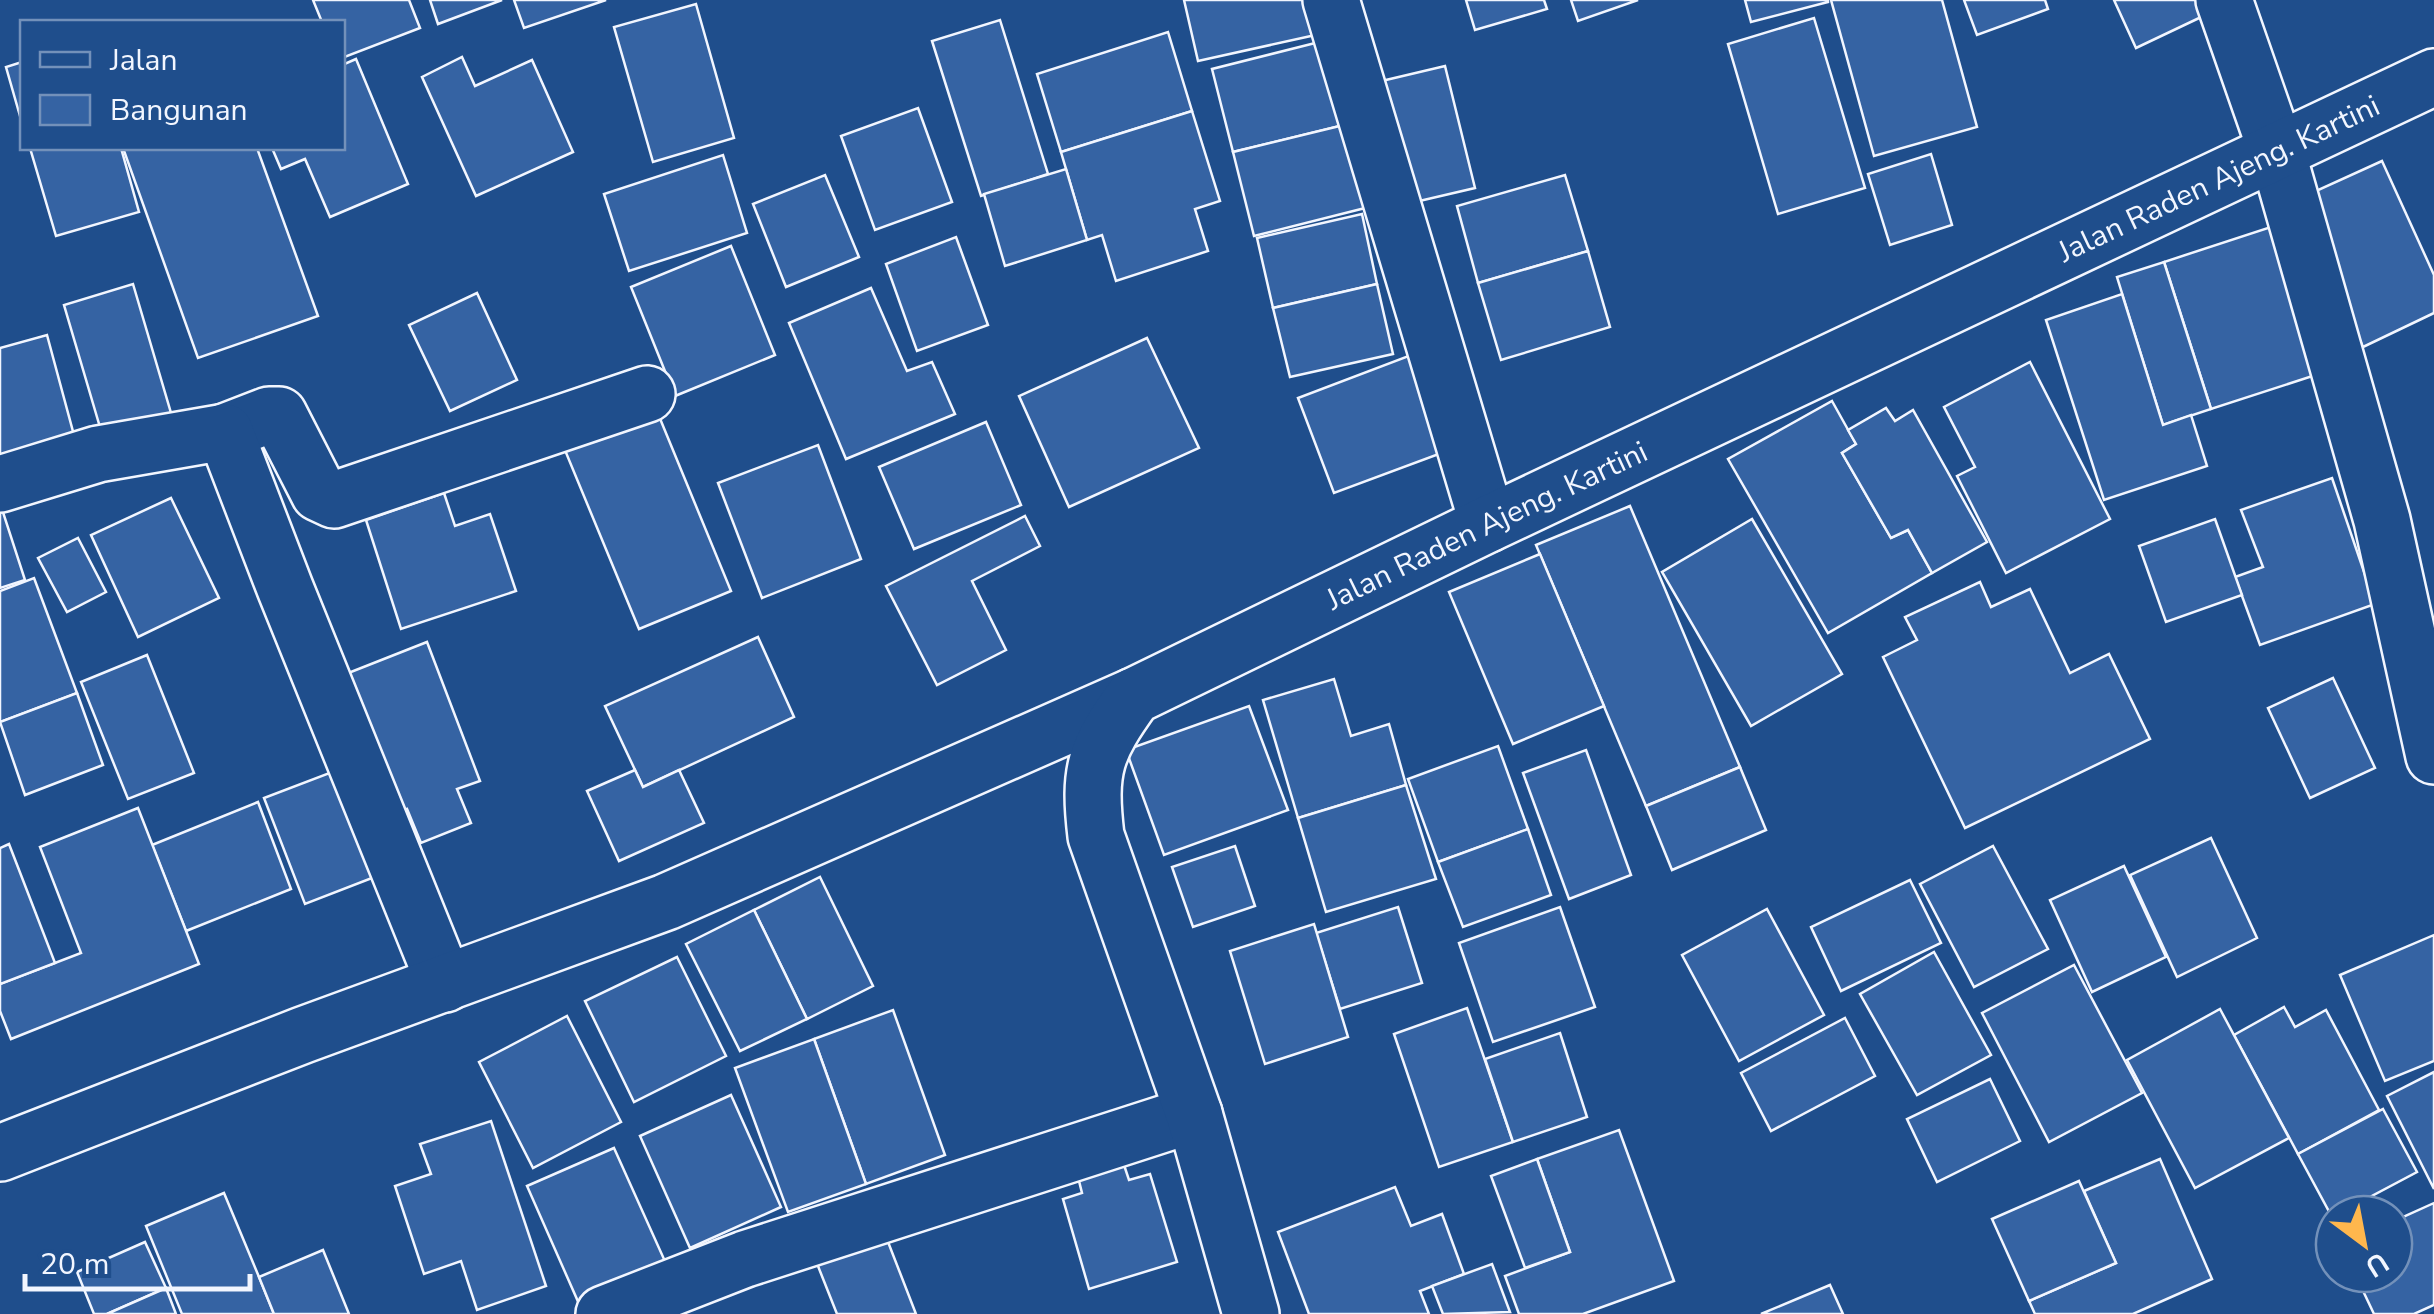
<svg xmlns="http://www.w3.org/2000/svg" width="2434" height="1314" viewBox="0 0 2434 1314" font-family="'Nunito Sans',sans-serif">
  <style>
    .building { fill: #3563a3; stroke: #f2f6ff; stroke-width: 2.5 }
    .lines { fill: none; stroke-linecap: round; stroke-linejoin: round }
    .minor-casing { stroke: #f2f6ff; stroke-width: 60 }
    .major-casing { stroke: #f2f6ff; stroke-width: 60 }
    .minor { stroke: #1f4e8c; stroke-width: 55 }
    .major { stroke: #1f4e8c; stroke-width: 55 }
    .labels { text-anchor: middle; stroke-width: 8; stroke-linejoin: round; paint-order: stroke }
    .street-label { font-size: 30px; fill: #f2f6ff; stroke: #1f4e8c }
  </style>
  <rect width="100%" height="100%" fill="#1f4e8c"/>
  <g class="building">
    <polygon points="313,0 409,0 420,28 342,58 342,22 322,22"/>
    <polygon points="430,0 502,0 438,24"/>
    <polygon points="514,0 606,0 524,28"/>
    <polygon points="1184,0 1312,0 1320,34 1198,61"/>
    <polygon points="1466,0 1544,0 1547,9 1475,30"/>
    <polygon points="1571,0 1638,0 1578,21"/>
    <polygon points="1745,0 1828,0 1828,2 1751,22"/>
    <polygon points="1831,0 1942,0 1977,127 1874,156"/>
    <polygon points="1964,0 2045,0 2048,9 1977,35"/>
    <polygon points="2114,0 2212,0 2216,10 2136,48"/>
    <polygon points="696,4 734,138 653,162 614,27"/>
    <polygon points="1814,18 1865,188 1778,214 1728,44"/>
    <polygon points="1000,20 1048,174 981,196 932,41"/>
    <polygon points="1168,32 1192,111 1061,152 1037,74"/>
    <polygon points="1331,39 1352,123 1233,152 1212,69"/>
    <polygon points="462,57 475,86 532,60 573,152 476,196 422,77"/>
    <polygon points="356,59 408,184 330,217 305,159 281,169 272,148 342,148 342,65"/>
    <polygon points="22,62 22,123 6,67"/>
    <polygon points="1445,66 1475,188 1398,206 1369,84"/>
    <polygon points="918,108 952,202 875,230 841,136"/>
    <polygon points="1192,111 1220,201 1195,209 1208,251 1116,281 1102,235 1087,240 1061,152"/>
    <polygon points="1352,123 1373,206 1254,236 1233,152"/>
    <polygon points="30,148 121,148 139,212 56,236"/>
    <polygon points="123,148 257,148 318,316 198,358"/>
    <polygon points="1931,154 1952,225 1890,245 1868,174"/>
    <polygon points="723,155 747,233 629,271 604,194"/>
    <polygon points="2382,161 2434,275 2434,313 2363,347 2296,200"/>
    <polygon points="1066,169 1087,240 1005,266 984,194"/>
    <polygon points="825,175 859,257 786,287 753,204"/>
    <polygon points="1565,175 1588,251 1478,283 1457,206"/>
    <polygon points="1362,214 1377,284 1273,308 1257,238"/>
    <polygon points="2277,225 2325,372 2211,409 2164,262"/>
    <polygon points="956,237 988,325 917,351 886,264"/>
    <polygon points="731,246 775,355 675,396 631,287"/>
    <polygon points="1588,251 1610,327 1501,360 1478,283"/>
    <polygon points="2164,262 2211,409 2163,425 2117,277"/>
    <polygon points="133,284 171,413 102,434 64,305"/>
    <polygon points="1377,284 1393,354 1290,377 1273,308"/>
    <polygon points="871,288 907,371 932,362 955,414 846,459 789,323"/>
    <polygon points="477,293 517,380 450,411 409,325"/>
    <polygon points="2122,294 2163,425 2191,415 2207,466 2104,500 2046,320"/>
    <polygon points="47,335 75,439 0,460 0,348"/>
    <polygon points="1147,338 1199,448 1069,507 1019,396"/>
    <polygon points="1419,352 1455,448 1334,493 1298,398"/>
    <polygon points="2030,362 2110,519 2006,573 1957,476 1975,467 1944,407"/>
    <polygon points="1832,401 1856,444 1842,453 1891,538 1908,530 1932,573 1828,633 1728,459"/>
    <polygon points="654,404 731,591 639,629 562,443"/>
    <polygon points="1886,408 1895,421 1913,410 1987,542 1932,573 1908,530 1891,538 1842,453 1856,444 1848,430"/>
    <polygon points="986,422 1021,505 914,549 879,467"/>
    <polygon points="818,445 861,559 762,598 718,483"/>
    <polygon points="2332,478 2375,604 2260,645 2235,577 2263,567 2241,510"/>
    <polygon points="444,493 455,526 490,514 516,591 401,629 366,520"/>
    <polygon points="171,498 219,598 138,637 91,535"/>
    <polygon points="0,503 25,580 0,588"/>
    <polygon points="1630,506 1740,767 1646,806 1536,545"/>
    <polygon points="1025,516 1040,546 972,581 1006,650 937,685 886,586"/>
    <polygon points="1752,519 1842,674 1751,726 1662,572"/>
    <polygon points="2215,519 2242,595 2166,622 2139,546"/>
    <polygon points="78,538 106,592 67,612 38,558"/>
    <polygon points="1540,554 1604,706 1513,744 1449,592"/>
    <polygon points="34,578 77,693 0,722 0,591"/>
    <polygon points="1980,582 1991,607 2030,589 2070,673 2109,654 2150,739 1965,828 1883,657 1917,640 1905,617"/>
    <polygon points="758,637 794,717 643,787 605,706"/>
    <polygon points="427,642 480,781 457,789 471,823 421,843 407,809 380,820 328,681"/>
    <polygon points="147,655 194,773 128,799 81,682"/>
    <polygon points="2333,678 2375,768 2310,798 2268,708"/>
    <polygon points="1334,679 1351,736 1389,724 1406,785 1298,818 1263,700"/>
    <polygon points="77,693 103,765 25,795 0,722"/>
    <polygon points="1249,706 1288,810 1164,855 1126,750"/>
    <polygon points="1498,746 1528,829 1438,862 1408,779"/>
    <polygon points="1586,750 1631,875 1569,899 1523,773"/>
    <polygon points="1740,767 1766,830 1672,870 1646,806"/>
    <polygon points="635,770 643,787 679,770 704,823 619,861 587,791"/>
    <polygon points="332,772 372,878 305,904 264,798"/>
    <polygon points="1406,785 1436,879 1326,912 1298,818"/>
    <polygon points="258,802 291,889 186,931 152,845"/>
    <polygon points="138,808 199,964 11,1039 0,1011 0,984 81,953 40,847"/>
    <polygon points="1528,829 1551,895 1463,927 1438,862"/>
    <polygon points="2211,838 2257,938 2177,977 2130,875"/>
    <polygon points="9,844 55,963 0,984 0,848"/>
    <polygon points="1235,846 1255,906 1193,927 1172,867"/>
    <polygon points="1993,846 2048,949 1974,987 1920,884"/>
    <polygon points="2124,866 2166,957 2092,992 2050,900"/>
    <polygon points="820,877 873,986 807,1019 754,910"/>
    <polygon points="1910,880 1941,943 1841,991 1811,927"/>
    <polygon points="1398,907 1422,983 1340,1009 1316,933"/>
    <polygon points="1560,907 1595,1007 1493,1042 1459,943"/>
    <polygon points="1767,909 1824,1015 1739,1061 1682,955"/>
    <polygon points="754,910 807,1019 740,1051 686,944"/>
    <polygon points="1314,924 1348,1037 1265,1064 1230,951"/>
    <polygon points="2434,935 2434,1061 2385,1081 2340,975"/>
    <polygon points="1934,952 1991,1055 1917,1095 1860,994"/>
    <polygon points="677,957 726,1056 634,1102 585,1001"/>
    <polygon points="2074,965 2142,1093 2049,1142 1982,1013"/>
    <polygon points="2284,1007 2295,1027 2326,1010 2379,1110 2298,1154 2234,1035"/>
    <polygon points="1467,1008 1513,1142 1439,1167 1394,1034"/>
    <polygon points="2220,1009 2289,1138 2195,1188 2127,1060"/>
    <polygon points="893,1010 945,1155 866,1184 814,1039"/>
    <polygon points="567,1016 621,1122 533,1168 479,1062"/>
    <polygon points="1845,1018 1875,1076 1771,1131 1741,1073"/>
    <polygon points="1560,1033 1587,1117 1513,1142 1485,1059"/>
    <polygon points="814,1039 866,1184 788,1212 735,1068"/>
    <polygon points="2434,1072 2434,1189 2387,1096"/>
    <polygon points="1990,1079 2020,1141 1937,1182 1907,1119"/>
    <polygon points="731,1095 781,1207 690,1248 640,1136"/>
    <polygon points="2383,1109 2417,1172 2332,1217 2298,1154"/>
    <polygon points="491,1121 546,1286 477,1310 461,1261 424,1274 395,1186 431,1174 420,1144"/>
    <polygon points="1619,1130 1674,1281 1583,1314 1519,1314 1505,1276 1570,1252 1537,1159"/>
    <polygon points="614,1148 668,1268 580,1306 527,1186"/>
    <polygon points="1122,1159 1129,1180 1150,1174 1177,1262 1089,1289 1063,1199 1082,1193 1077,1173"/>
    <polygon points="1537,1159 1570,1252 1525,1268 1491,1176"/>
    <polygon points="2160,1159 2212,1279 2133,1314 2035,1314 2029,1301 2116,1263 2084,1191"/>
    <polygon points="2079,1181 2116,1263 2029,1301 1992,1219"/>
    <polygon points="1395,1187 1411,1226 1442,1214 1464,1274 1420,1291 1429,1314 1309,1314 1278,1232"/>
    <polygon points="224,1193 259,1277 274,1314 182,1314 146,1226"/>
    <polygon points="2434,1203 2434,1305 2414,1314 2374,1314 2355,1274 2394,1274 2394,1221"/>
    <polygon points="883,1229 916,1314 837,1314 814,1256"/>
    <polygon points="145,1242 166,1288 107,1314 94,1314 77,1272"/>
    <polygon points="323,1250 349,1314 274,1314 259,1277"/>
    <polygon points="1492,1264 1510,1312 1443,1314 1432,1286"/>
    <polygon points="1830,1285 1843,1314 1761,1314"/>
    <polygon points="166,1288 176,1314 107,1314"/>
  </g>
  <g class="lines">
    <g class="minor-casing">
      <g id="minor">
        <polyline points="1331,0 1488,524"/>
        <polyline points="2224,0 2277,152 2382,520 2434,756"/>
        <polyline points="225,432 269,415 279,415 319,493 334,500 647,394"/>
        <polyline points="0,484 98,454 225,432 285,588 445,984"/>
        <polyline points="0,1153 303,1035 666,902 1134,696"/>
        <polyline points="604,1314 745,1259 1194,1114"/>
      </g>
    </g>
    <g class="major-casing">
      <g id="major">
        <path id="s1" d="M 1251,1314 L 1194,1114 L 1096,836 C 1088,769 1095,750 1134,696 L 1488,524 L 2434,77"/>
      </g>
    </g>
    <use href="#minor" class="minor"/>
    <use href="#major" class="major"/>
  </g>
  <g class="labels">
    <g class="street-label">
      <text dy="10" stroke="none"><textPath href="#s1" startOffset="1855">Jalan Raden Ajeng. Kartini</textPath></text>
      <text dy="10" stroke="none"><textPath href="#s1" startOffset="1045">Jalan Raden Ajeng. Kartini</textPath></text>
    </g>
  </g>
  <rect x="20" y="20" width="325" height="130" fill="#1f4e8c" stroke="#7391ba" stroke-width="2.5"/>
  <rect x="40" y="52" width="50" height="15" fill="#1f4e8c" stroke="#7391ba" stroke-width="2.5"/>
  <text x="110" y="70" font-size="30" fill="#f2f6ff">Jalan</text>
  <rect x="40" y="95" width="50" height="30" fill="#3563a3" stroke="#7391ba" stroke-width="2.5"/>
  <text x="110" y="120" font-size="30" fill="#f2f6ff">Bangunan</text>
  <g transform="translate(2364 1244) rotate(148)"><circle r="48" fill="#1f4e8c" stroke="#7391ba" stroke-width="2.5"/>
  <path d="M0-8L18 38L0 25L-18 38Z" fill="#ffb74d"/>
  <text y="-15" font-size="28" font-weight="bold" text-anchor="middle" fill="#f2f6ff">U</text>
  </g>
  <path d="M25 1274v15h225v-15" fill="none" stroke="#f2f6ff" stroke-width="5"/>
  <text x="40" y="1274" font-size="30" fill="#f2f6ff" stroke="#1f4e8c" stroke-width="8" paint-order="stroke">20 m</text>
</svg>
